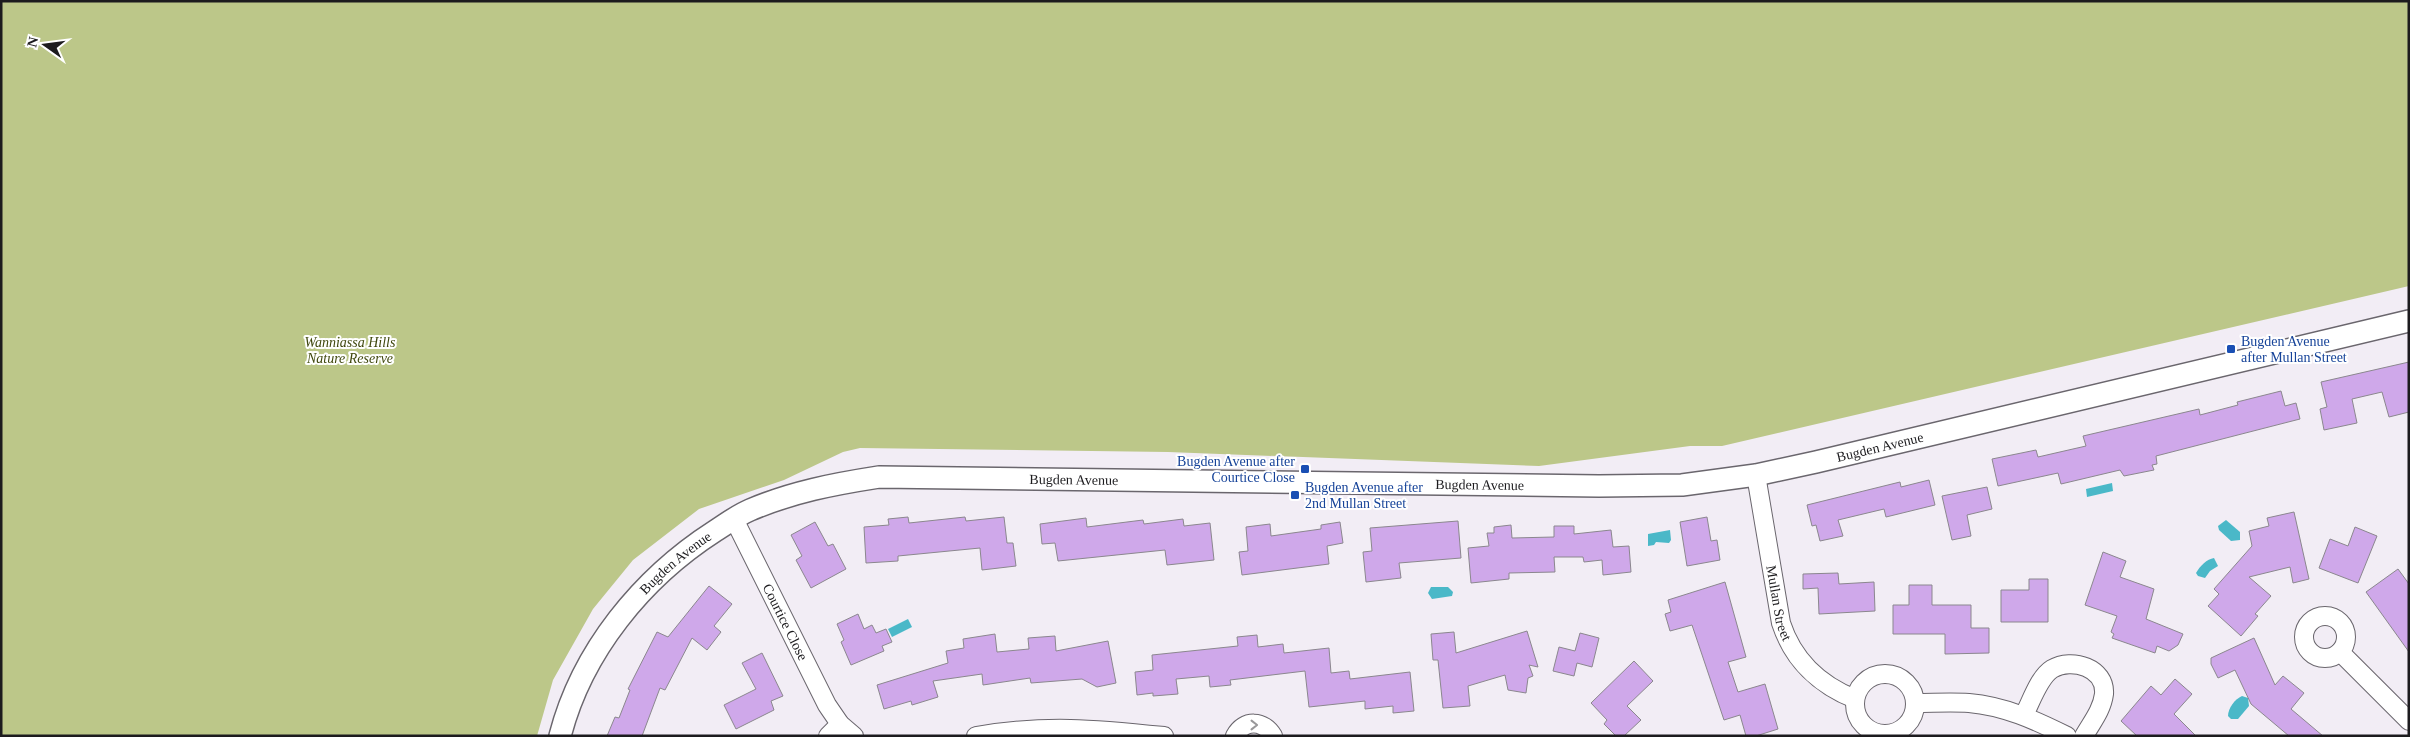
<svg xmlns="http://www.w3.org/2000/svg" width="2410" height="737" viewBox="0 0 2410 737" font-family="Georgia,serif">
  <style>
    .green { fill: #bcc789 }
    .water { fill: #4ab8c8 }
    .building { fill: #cfa8ea; stroke: #8b878e }
    .lines { fill: none; stroke-linecap: round; stroke-linejoin: round }
    .minor-casing { stroke: #6a666d; stroke-width: 20 }
    .tertiary-casing { stroke: #6a666d; stroke-width: 24 }
    .minor { stroke: #fff; stroke-width: 18 }
    .tertiary { stroke: #fff; stroke-width: 21 }
    .oneway { stroke: #99989a }
    .transit-dot { fill: #1a4fb4; stroke: #fff; stroke-width: 2 }
    .labels { text-anchor: middle; stroke-width: 4; stroke-linejoin: round; paint-order: stroke }
    .transit-label { font-size: 14px; fill: #164399; stroke: #fff; text-anchor: start }
    .park-label { font-size: 14px; font-style: italic; fill: #3f470d; stroke: #fff }
    .street-label { font-size: 14px; fill: #1c1b1e; stroke: #fff }
  </style>
  <rect width="100%" height="100%" fill="#f2edf5"/>
  <polygon class="green" points="1,1 2409,1 2409,286 1722,446 1690,446 1539,466 1168,452 860,448 843,452 784,480 699,509 633,560 593,609 553,680 537,736 1,736"/>
  <g class="water">
    <polygon points="2112,483 2113,491 2087,497 2086,489"/>
    <polygon points="2226,520 2240,532 2240,540 2231,541 2219,530 2218,526"/>
    <polygon points="1670,530 1671,540 1669,543 1656,542 1654,545 1648,546 1648,534"/>
    <path d="M 2214,558 L 2218,566 L 2210,571 L 2205,578 L 2198,576 L 2196,573 C 2200,566 2207,559 2214,558 Z"/>
    <polygon points="1431,587 1448,587 1453,592 1452,596 1432,599 1428,593"/>
    <polygon points="908,619 912,627 892,637 888,629"/>
    <path d="M 2242,696 L 2248,698 L 2249,706 L 2238,719 L 2231,719 L 2228,716 C 2228,708 2235,699 2242,696 Z"/>
  </g>
  <g class="building">
    <polygon points="2409,362 2409,412 2389,417 2382,392 2352,399 2357,423 2324,430 2320,409 2327,407 2321,382"/>
    <polygon points="2281,391 2285,406 2296,403 2300,419 2156,456 2157,464 2152,465 2154,470 2124,476 2120,470 2061,484 2058,473 1998,486 1992,459 2036,450 2038,457 2086,446 2083,436 2199,409 2200,415 2238,405 2237,402"/>
    <polygon points="1929,480 1935,505 1886,517 1884,509 1838,520 1843,536 1820,541 1816,525 1812,526 1807,505 1900,482 1901,487"/>
    <polygon points="1987,487 1992,509 1967,515 1971,536 1952,540 1942,496"/>
    <polygon points="2294,512 2309,579 2293,583 2290,567 2249,577 2271,596 2255,614 2258,616 2241,636 2208,606 2219,594 2214,589 2252,546 2249,531 2269,526 2267,518"/>
    <polygon points="908,517 909,523 965,517 966,521 1004,517 1007,543 1013,543 1016,566 982,570 980,548 898,556 898,561 866,563 864,527 889,525 888,519"/>
    <polygon points="1707,517 1711,541 1717,540 1720,560 1687,566 1680,522"/>
    <polygon points="1086,518 1087,527 1143,520 1144,524 1183,519 1184,526 1210,523 1214,560 1167,565 1165,550 1058,561 1055,543 1042,544 1040,524"/>
    <polygon points="1458,521 1461,558 1399,563 1401,578 1366,582 1363,552 1372,551 1370,528"/>
    <polygon points="815,522 828,546 833,544 846,569 811,588 796,560 802,556 791,535"/>
    <polygon points="1340,522 1343,543 1327,546 1329,564 1242,575 1239,552 1248,551 1246,527 1270,524 1271,536 1321,529 1321,525"/>
    <polygon points="1511,525 1512,538 1554,537 1554,526 1574,526 1574,534 1611,530 1613,547 1629,546 1631,572 1603,575 1602,560 1584,562 1583,557 1554,557 1555,572 1509,573 1509,579 1471,583 1468,548 1489,546 1487,533 1494,533 1494,527"/>
    <polygon points="2355,527 2377,536 2358,583 2319,568 2330,539 2348,546"/>
    <polygon points="2103,552 2126,561 2120,577 2154,589 2146,619 2183,634 2178,645 2169,651 2157,646 2155,653 2112,638 2114,634 2111,632 2117,616 2085,605"/>
    <polygon points="2398,569 2409,584 2409,652 2366,592"/>
    <polygon points="1838,573 1839,584 1874,582 1875,611 1819,614 1818,588 1803,589 1803,574"/>
    <polygon points="2029,579 2048,579 2048,622 2001,622 2001,590 2029,590"/>
    <polygon points="1725,582 1746,657 1728,662 1738,692 1765,684 1778,729 1756,736 1746,736 1740,715 1724,720 1692,625 1670,631 1665,614 1671,612 1668,600"/>
    <polygon points="1909,585 1932,585 1932,605 1971,605 1971,628 1989,628 1989,653 1945,654 1945,634 1893,634 1893,605 1909,605"/>
    <polygon points="709,586 732,604 714,626 721,632 707,650 692,638 665,690 660,688 642,736 607,736 615,717 619,718 630,690 628,689 657,632 668,637"/>
    <polygon points="858,614 864,629 872,625 876,633 886,629 892,642 882,646 884,651 851,665 841,642 844,640 837,624"/>
    <polygon points="1527,631 1538,667 1529,665 1533,676 1528,678 1526,693 1508,690 1505,675 1468,686 1470,706 1443,708 1438,660 1433,660 1431,634 1454,632 1456,653"/>
    <polygon points="1580,633 1599,638 1592,667 1577,663 1574,676 1553,671 1559,647 1575,651"/>
    <polygon points="995,634 997,652 1029,649 1028,638 1055,636 1056,651 1108,641 1116,683 1097,687 1082,679 1031,683 1030,678 983,685 982,674 933,681 938,697 912,705 911,701 884,709 877,685 948,663 946,651 964,648 963,639"/>
    <polygon points="1257,635 1258,647 1283,644 1284,653 1329,648 1331,673 1349,671 1350,679 1410,672 1414,711 1393,713 1393,706 1365,709 1365,701 1309,707 1305,671 1230,680 1231,685 1210,687 1209,676 1176,679 1178,694 1153,696 1153,693 1137,695 1135,672 1153,670 1152,655 1238,646 1237,637"/>
    <polygon points="2254,638 2275,685 2283,676 2304,693 2291,709 2323,736 2289,736 2251,704 2235,670 2218,678 2211,664 2211,658"/>
    <polygon points="762,653 783,696 771,701 774,710 736,729 724,705 756,689 742,663"/>
    <polygon points="1634,661 1653,681 1627,706 1641,720 1624,736 1616,736 1604,724 1607,720 1591,703"/>
    <polygon points="2175,679 2192,694 2174,714 2196,736 2137,736 2121,721 2151,686 2161,695"/>
  </g>
  <g class="lines">
    <g class="minor-casing">
      <g id="minor">
        <path id="s1" d="M 1756,475 L 1781,623 C 1793,660 1820,685 1855,699"/>
        <path id="s2" d="M 734,519 L 827,705 L 840,724 L 854,736"/>
        <circle cx="2325" cy="637" r="21"/>
        <polyline points="2340,652 2409,721"/>
        <circle cx="1885" cy="704" r="30"/>
        <path d="M 1915,703 C 1933,703 1951,702 1969,703 C 2004,706 2035,720 2067,736"/>
        <path d="M 2024,715 C 2031,702 2039,677 2052,669 C 2072,657 2106,668 2104,694 C 2102,710 2092,722 2084,736"/>
        <polyline points="828,736 840,724"/>
        <path d="M 976,736 C 1045,724 1096,729 1164,736"/>
        <path d="M 1235,736 C 1244,719 1264,720 1273,736"/>
      </g>
    </g>
    <g class="tertiary-casing">
      <g id="tertiary">
        <path id="s3" d="M 560,736 C 582,651 642,578 715,531 C 726,524 738,515 750,510 C 792,492 834,484 879,477 L 1599,486 L 1682,485 L 1756,475 L 1816,462 L 2409,321"/>
      </g>
    </g>
    <use href="#minor" class="minor"/>
    <use href="#tertiary" class="tertiary"/>
  </g>
  <defs><path id="oneway-chevron" d="M-2-3.5L2.5 0L-2 3.5" fill="none" stroke-width="1.6" stroke-linecap="round" stroke-linejoin="round" transform="scale(1.25)"/></defs>
  <use class="oneway" href="#oneway-chevron" transform="translate(1254 725)"/>
  <g class="transit-dot">
    <rect x="2226" y="344" width="10" height="10" rx="2.5"/>
    <rect x="1300" y="464" width="10" height="10" rx="2.5"/>
    <rect x="1290" y="490" width="10" height="10" rx="2.5"/>
  </g>
  <g class="labels">
    <g class="transit-label">
      <text x="2241" y="346">Bugden Avenue<tspan x="2241" dy="16">after Mullan Street</tspan></text>
      <text x="1295" y="466" text-anchor="end">Bugden Avenue after<tspan x="1295" dy="16">Courtice Close</tspan></text>
      <text x="1305" y="492">Bugden Avenue after<tspan x="1305" dy="16">2nd Mullan Street</tspan></text>
    </g>
    <g class="park-label">
      <text x="350" y="347">Wanniassa Hills<tspan x="350" dy="16">Nature Reserve</tspan></text>
    </g>
    <g class="street-label">
      <text dy="5" stroke="none"><textPath href="#s3" startOffset="1442">Bugden Avenue</textPath></text>
      <text dy="5" stroke="none"><textPath href="#s3" startOffset="632">Bugden Avenue</textPath></text>
      <text dy="5" stroke="none"><textPath href="#s3" startOffset="1038">Bugden Avenue</textPath></text>
      <text dy="5" stroke="none"><textPath href="#s3" startOffset="212">Bugden Avenue</textPath></text>
      <text dy="5" stroke="none"><textPath href="#s1" startOffset="130">Mullan Street</textPath></text>
      <text dy="5" stroke="none"><textPath href="#s2" startOffset="115">Courtice Close</textPath></text>
    </g>
  </g>
  <rect width="2410" height="737" fill="none" stroke="#1c1b1e" stroke-width="5"/>
  <g transform="translate(45 45) rotate(284)" stroke="#ffffff" stroke-width="4" paint-order="stroke">
  <path d="M0-4L9 19L0 12L-9 19Z" fill="#1c1b1e"/>
  <text y="-8" font-size="14" font-weight="bold" text-anchor="middle" fill="#1c1b1e">N</text>
  </g>
</svg>
